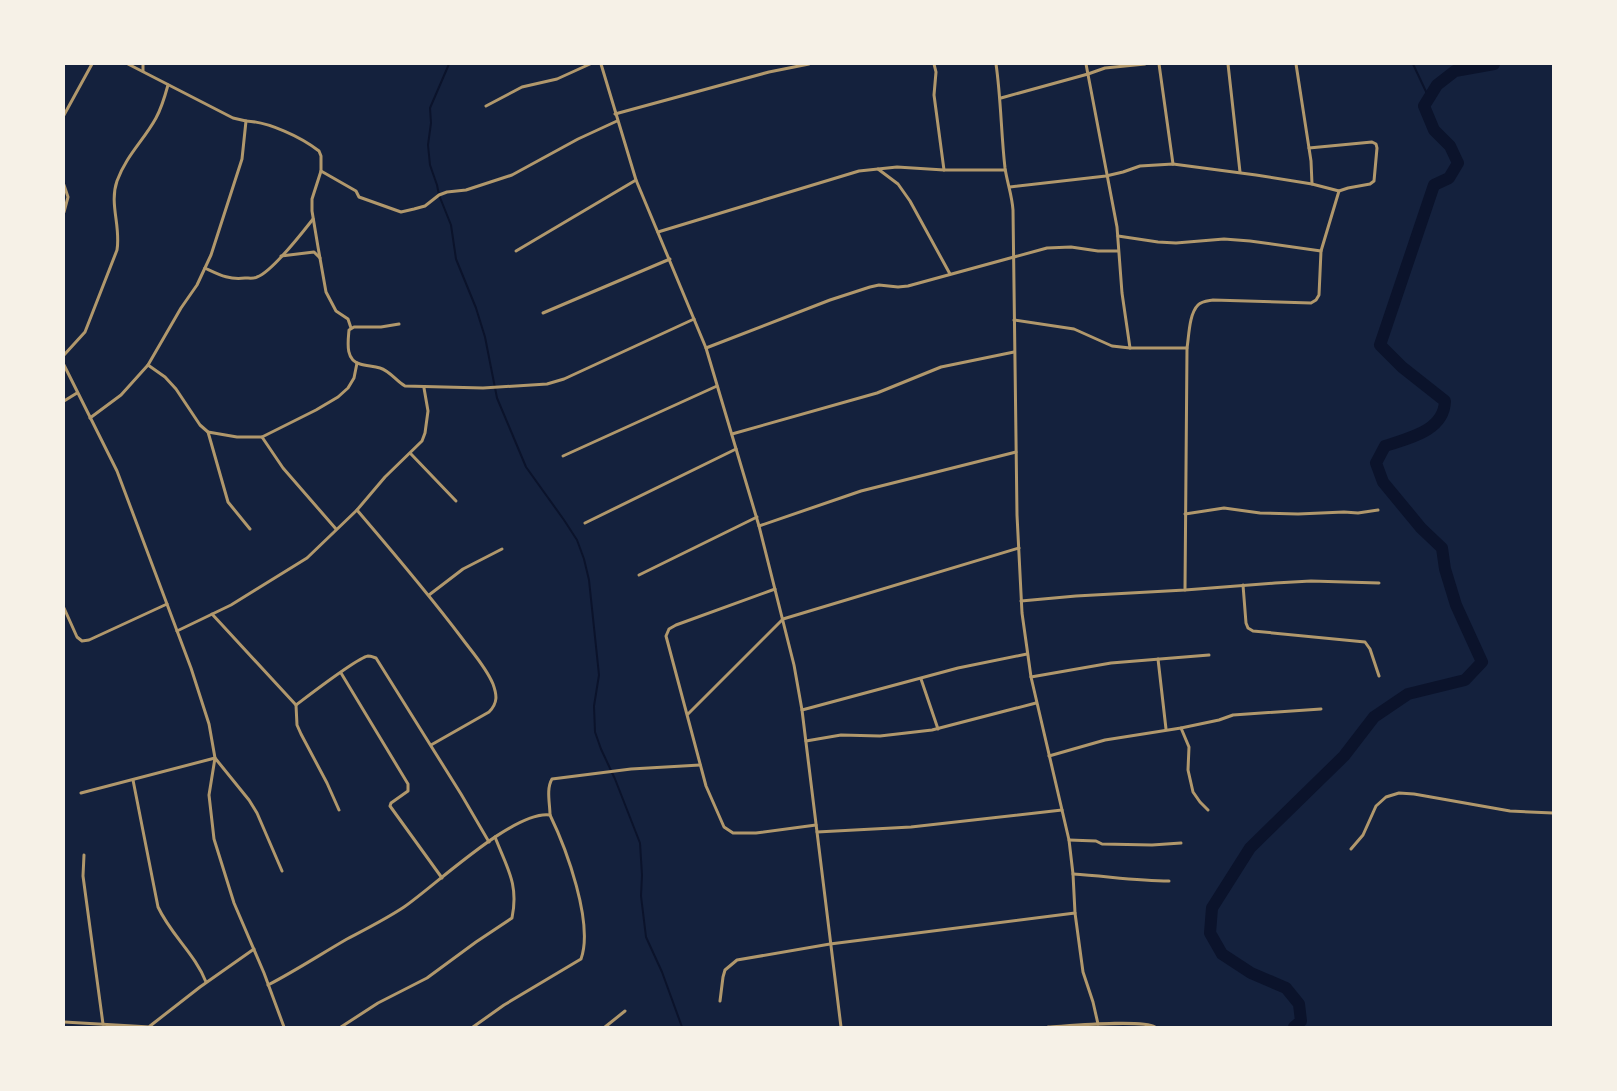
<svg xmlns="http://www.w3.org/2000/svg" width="1617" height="1091" viewBox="0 0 1617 1091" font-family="'Exo 2',sans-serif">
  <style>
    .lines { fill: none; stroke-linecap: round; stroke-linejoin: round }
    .stream { stroke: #0b132b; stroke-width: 2 }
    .river { stroke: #0b132b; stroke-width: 12 }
    .minor { stroke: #b1986c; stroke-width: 3 }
  </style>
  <rect width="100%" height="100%" fill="#14213d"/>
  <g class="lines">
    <g class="stream">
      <polyline points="449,64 430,108 431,123 428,145 430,165 437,185 439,195 451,225 456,259 476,308 485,337 497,398 526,467 564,520 577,540 584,559 589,580 599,675 594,706 595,732 601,749 615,779 640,843 642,875 641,896 646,937 662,972 682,1027"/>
      <polyline points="1413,64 1429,98"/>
    </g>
    <path class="river" d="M 1294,1027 L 1301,1021 L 1299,1004 L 1286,988 L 1251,973 L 1222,954 L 1210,933 L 1212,908 L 1250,848 L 1344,756 L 1374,717 L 1408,694 L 1465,680 L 1482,662 L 1456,605 L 1445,569 L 1442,548 L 1421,528 L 1383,482 L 1376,463 L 1385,446 C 1409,438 1444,431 1445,401 L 1402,367 L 1380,345 L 1434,185 L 1449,178 L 1458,163 L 1450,146 L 1434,130 L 1424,106 L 1437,85 L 1455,71 L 1494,64"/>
    <g class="minor">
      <polyline points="143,64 143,71"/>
      <polyline points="601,64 636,180 706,348 759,526 794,665 802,710 841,1027"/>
      <polyline points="934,64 936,72 934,95 944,170"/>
      <polyline points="1086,64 1117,227 1122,293 1130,348"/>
      <polyline points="1159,64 1173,164"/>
      <polyline points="1228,64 1240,172"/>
      <polyline points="1296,64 1311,161 1312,184"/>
      <polyline points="1001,98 1088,74 1105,68 1145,64"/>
      <polyline points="486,106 522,87 557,79 590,64"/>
      <polyline points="615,114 769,72 809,64"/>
      <polyline points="64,115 92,64"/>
      <path d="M 246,121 C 269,122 301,137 319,151 L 321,156 L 321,171 L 312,199 L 312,211 L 318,247 L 326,292 L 336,311 L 348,319 L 351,328"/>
      <polyline points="878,169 898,184 910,201 950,274"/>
      <polyline points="321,171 356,191 359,197 401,212 414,209 425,206 439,195 447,192 466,190 512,175 578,139 617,121"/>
      <polyline points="64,185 68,197 64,212"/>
      <polyline points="1010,187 1106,176 1123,172 1140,166 1173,164 1256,175 1312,184 1339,191 1348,188 1370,184 1374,181 1377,148 1376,144 1372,142 1309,148"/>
      <polyline points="658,232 859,171 897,167 944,170 1005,170"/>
      <polyline points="1118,236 1158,242 1176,243 1224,239 1250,241 1321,251"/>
      <polyline points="516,251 636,180"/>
      <polyline points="281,256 314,252 320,258"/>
      <path d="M 205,268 C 220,275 229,280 245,278 C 249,278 254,279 257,277 C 272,272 302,233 313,219"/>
      <polyline points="543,313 670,259"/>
      <polyline points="1014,320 1074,329 1112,346 1130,348 1187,348"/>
      <path d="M 399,324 L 381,327 L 354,327 L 349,330 C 348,342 345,360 360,364 C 366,366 373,366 380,368 C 390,371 396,381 405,386 L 483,388 L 547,384 L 564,379 L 694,319"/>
      <polyline points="706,348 830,300 870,287 879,285 898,287 908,286 1047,248 1071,247 1098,251 1118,251"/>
      <path d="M 64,355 L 85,332 L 117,250 C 121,226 109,204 117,181 C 126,156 144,140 156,118 C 162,107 165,96 168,85"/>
      <polyline points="64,365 117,471 191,668 209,724 215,758 209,795 214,839 234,903 264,973 284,1027"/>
      <polyline points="148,365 165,377 176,389 200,425 208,432 237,437 262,437 316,410 338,397 348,388 354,378 357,363"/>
      <polyline points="64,401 77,393"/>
      <polyline points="90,418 121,395 148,365 181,308 197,285 211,255 242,159 246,121 233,118 128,64"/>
      <polyline points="208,432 228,502 250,529"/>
      <polyline points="732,434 877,393 941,367 1014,352"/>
      <polyline points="262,437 283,468 336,529"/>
      <polyline points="411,454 456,501"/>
      <polyline points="563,456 717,386"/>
      <path d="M 357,510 C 392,551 428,593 461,637 C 472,652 486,667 493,684 C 497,695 498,703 489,712 L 431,745"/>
      <polyline points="1185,514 1224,508 1260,513 1298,514 1344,512 1358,513 1378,510"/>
      <polyline points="585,523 736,449"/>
      <polyline points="759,526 861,491 1016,452"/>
      <polyline points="639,575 757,517"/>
      <polyline points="1243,585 1246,623 1248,628 1253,631 1365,642 1370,649 1379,676"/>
      <polyline points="775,589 676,625 669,629 666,636 706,786 724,827 733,833 756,833 816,825"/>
      <path d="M 1185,590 L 1187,348 C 1189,336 1189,314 1198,305 C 1202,301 1208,301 1213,300 L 1311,303 L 1316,300 L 1319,295 L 1321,251 L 1339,191"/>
      <polyline points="429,595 463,569 502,549"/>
      <polyline points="1021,601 1076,596 1185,590 1275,583 1311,581 1379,583"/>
      <polyline points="64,608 77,637 82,641 89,640 167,604"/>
      <polyline points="212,614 296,705"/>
      <polyline points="177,631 231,605 307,558 357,510 385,477 422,441 425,433 428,411 424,388"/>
      <polyline points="1158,659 1166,729"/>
      <polyline points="341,673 408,784 408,791 391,803 390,806 442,878"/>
      <polyline points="1031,677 1111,663 1209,655"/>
      <polyline points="921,679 938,729"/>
      <polyline points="802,710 958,668 1027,654"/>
      <polyline points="688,714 783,619 1019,548"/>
      <polyline points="1181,728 1189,747 1188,770 1193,792 1200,802 1208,810"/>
      <polyline points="806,741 841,735 880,736 932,730 1036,703"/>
      <polyline points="1049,756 1105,740 1181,728 1219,720 1233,715 1321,709"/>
      <path d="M 133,780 L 158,907 C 171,935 195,954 206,982"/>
      <polyline points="81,793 215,758 249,800 257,813 282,871"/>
      <path d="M 339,810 L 327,783 L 301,734 L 297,725 L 296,705 C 308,696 357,658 368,656 C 372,656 372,657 376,658 L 461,794 L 489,842"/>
      <path d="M 550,815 C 550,804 546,789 552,779 L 631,769 L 700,765"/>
      <polyline points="817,832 911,827 1062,810"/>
      <polyline points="1069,840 1096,841 1102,844 1152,845 1181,843"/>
      <polyline points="1351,849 1363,835 1376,806 1386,797 1399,793 1414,794 1510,811 1553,813"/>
      <polyline points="84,855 83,876 103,1024"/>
      <path d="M 1073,874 C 1106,876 1137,881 1169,881"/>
      <polyline points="1075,913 1083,972 1093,1002 1098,1024"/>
      <path d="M 268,985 C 295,971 321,954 347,939 C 366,929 386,919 404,907 C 436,885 514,810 550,815 C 566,848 594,923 581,959 L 504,1005 L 473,1027"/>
      <path d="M 720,1001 L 723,977 L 725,970 L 737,960 L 830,944 L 1075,913 L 1073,874 L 1069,840 L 1031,677 L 1022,613 L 1017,515 L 1013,210 C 1012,195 1007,182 1005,168 C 1001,133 1001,98 996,64"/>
      <polyline points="64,1022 150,1027"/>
      <polyline points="150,1026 200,987 254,949"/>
      <path d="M 341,1027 L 378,1003 L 427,978 L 476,942 L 512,918 C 519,884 507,868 495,837"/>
      <polyline points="605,1027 625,1011"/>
      <path d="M 1048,1027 C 1067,1026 1142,1019 1155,1027"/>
    </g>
  </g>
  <rect width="1617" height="1091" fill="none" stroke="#f6f1e7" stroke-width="130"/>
</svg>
